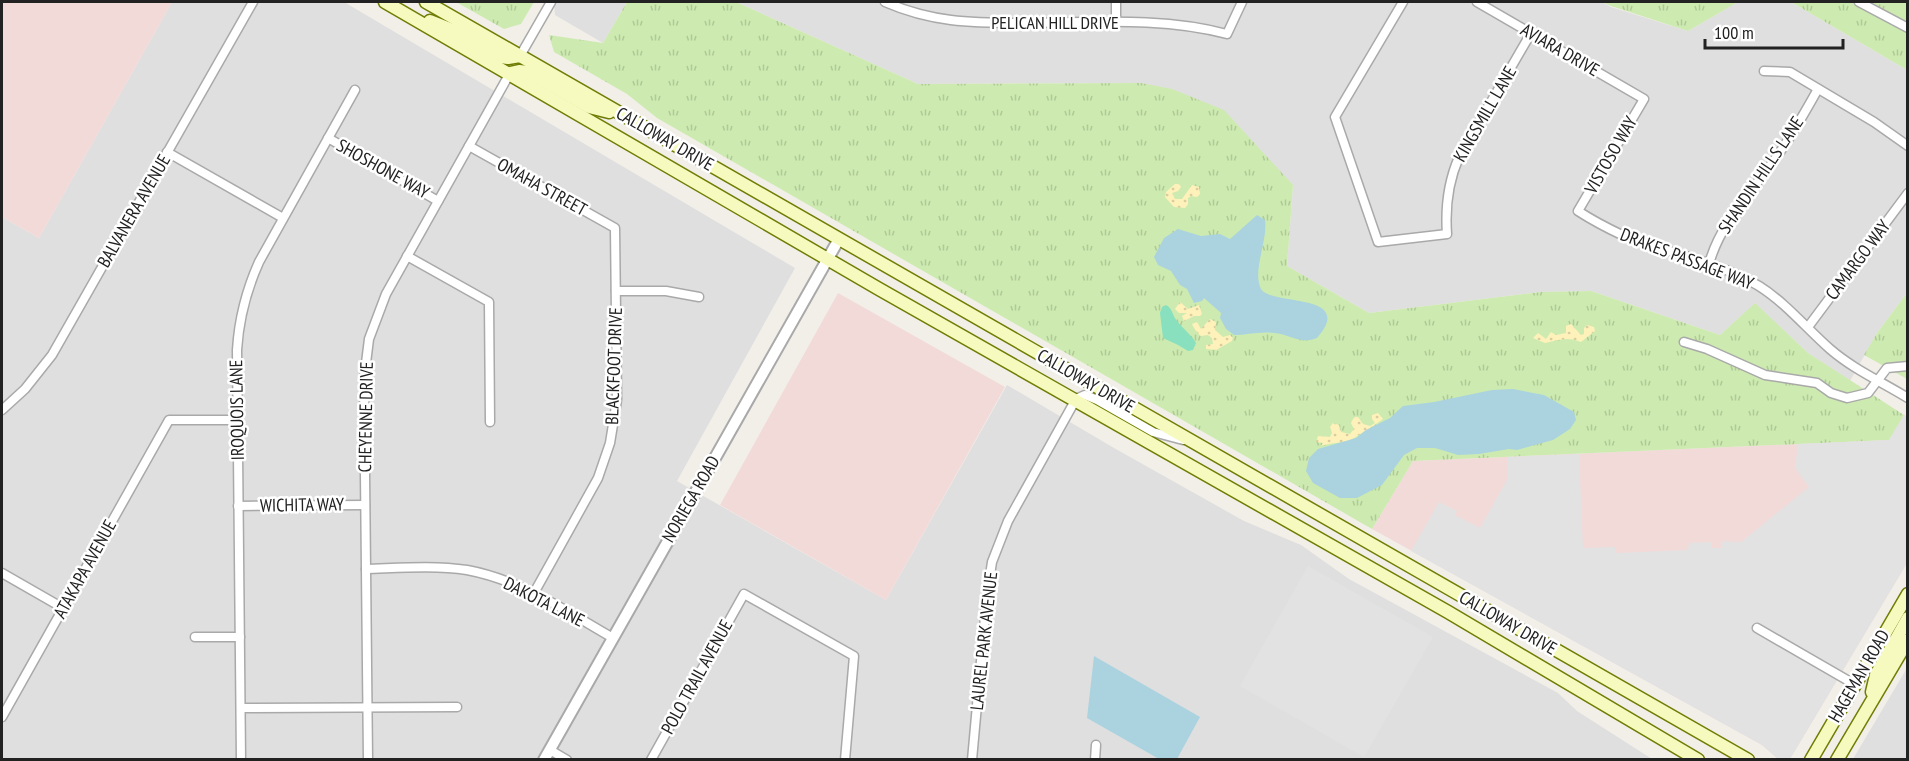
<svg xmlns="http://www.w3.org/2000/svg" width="1909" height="761" viewBox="0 0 1909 761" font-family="'PT Sans Narrow',sans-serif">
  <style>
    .residential { fill: #e0dfdf }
    .commercial { fill: #f2dad9 }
    .grass { fill: url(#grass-tufts) }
    .sand { fill: url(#sand-dots) }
    .pitch { fill: #88e0be }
    .parking { fill: #e2e2e2 }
    .water { fill: #aad3df }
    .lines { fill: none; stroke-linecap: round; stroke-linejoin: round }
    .minor-casing { stroke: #a9a9a9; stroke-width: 11 }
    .tertiary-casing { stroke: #a9a9a9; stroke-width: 14 }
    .secondary-casing { stroke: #707d05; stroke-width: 15 }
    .minor { stroke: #fff; stroke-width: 8 }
    .tertiary { stroke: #fff; stroke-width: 10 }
    .secondary { stroke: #f7fabf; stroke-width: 12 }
    .labels { text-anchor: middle; stroke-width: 5; stroke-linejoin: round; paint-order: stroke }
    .street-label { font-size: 18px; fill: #222; stroke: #fff }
  </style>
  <defs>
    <pattern id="grass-tufts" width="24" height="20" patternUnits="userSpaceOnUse" patternTransform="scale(1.5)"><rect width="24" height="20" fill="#cdebb0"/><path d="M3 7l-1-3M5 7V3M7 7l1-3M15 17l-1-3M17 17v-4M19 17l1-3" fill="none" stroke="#b0c997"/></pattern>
    <pattern id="sand-dots" width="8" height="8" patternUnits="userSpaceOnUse" patternTransform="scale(1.5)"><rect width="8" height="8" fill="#fff1ba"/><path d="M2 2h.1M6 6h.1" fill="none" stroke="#dacea0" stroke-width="1.8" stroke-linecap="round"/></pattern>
  </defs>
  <rect width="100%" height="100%" fill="#f2efe9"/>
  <g class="residential">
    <polygon points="172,2 344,2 795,268 677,481 886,600 1007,385 1114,448 1244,521 1301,545 1349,579 1558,693 1577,711 1652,759 2,759 2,217 39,238"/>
    <polygon points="554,2 627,2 603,43 555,15"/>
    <polygon points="736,2 1602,2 1611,7 1688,31 1738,2 1791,2 1907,70 1907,293 1877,333 1850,381 1808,353 1755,304 1720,335 1591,291 1541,292 1369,313 1287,266 1293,185 1141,83 918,84"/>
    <polygon points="1907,668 1907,759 1853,759"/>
  </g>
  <g class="commercial">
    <polygon points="2,2 172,2 39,238 2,217"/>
    <polygon points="838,293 1005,387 886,600 720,505"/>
    <polygon points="1904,414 1907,417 1907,563 1790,759 1778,759 1762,745 1372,529 1413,461 1889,440"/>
  </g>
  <g class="grass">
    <polygon points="456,2 534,2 521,24 504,29"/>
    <polygon points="627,2 736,2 918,84 1141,83 1172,89 1224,110 1293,185 1287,266 1369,313 1541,292 1591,291 1720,335 1755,303 1808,353 1904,415 1889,440 1413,461 1372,529 657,118 627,94 554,52 549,35 603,43"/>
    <polygon points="1602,2 1738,2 1688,31 1611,6"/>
    <polygon points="1791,2 1907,2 1907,70"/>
    <polygon points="1907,293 1907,379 1864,355 1877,333"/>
  </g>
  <g class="sand">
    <polygon points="1175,184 1179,184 1181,187 1178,191 1172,193 1175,199 1182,199 1192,185 1199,187 1200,194 1197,197 1191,196 1188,198 1188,204 1185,208 1174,207 1165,197 1166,192"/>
    <polygon points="1180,302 1188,309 1199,305 1202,314 1200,316 1194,316 1184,321 1182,316 1187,313 1179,313 1175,309"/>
    <path d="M 1210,319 L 1216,322 L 1215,330 L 1223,337 L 1230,335 L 1233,338 L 1232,341 L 1216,350 L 1206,349 L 1206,345 L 1213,344 L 1212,338 L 1208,335 L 1201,336 C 1198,334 1193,327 1192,324 L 1197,322 L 1201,329 Z"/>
    <path d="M 1571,324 L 1581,335 L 1584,334 L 1584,328 L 1587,325 L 1594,327 L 1595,331 L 1581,342 C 1569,336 1557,340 1545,343 L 1533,338 L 1538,333 L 1546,339 L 1551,332 L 1556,335 L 1566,333 L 1566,326 Z"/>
    <path d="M 1378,413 L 1383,419 C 1376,424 1357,437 1350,440 C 1341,443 1330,443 1321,446 L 1323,443 L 1316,442 L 1318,436 L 1330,437 L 1332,433 L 1330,427 L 1333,423 L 1339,425 L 1341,432 L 1350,434 L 1354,429 L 1351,423 L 1354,417 L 1358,417 L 1363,424 L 1370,426 L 1375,423 L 1372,419 L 1372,415 Z"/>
  </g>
  <path class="pitch" d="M 1166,305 C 1173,309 1172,315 1177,321 C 1183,329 1191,334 1196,343 L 1193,350 L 1188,351 L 1178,345 L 1163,338 L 1160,313 L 1162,307 Z"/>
  <g class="parking">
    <polygon points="1904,415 1907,418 1907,563 1790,759 1778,759 1762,745 1411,551 1439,502 1457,511 1455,515 1480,528 1508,478 1507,457 1579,454 1583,548 1615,547 1616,553 1688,550 1689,543 1711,542 1712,548 1721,548 1721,541 1741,542 1809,487 1795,468 1798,444 1889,440"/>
    <polygon points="1308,566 1433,637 1364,757 1240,686"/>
  </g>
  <g class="water">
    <path d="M 1257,215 L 1265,220 C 1268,241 1252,270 1261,289 C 1270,306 1357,292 1317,338 C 1300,345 1290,334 1274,333 C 1260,331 1247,335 1234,335 L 1226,329 L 1220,318 L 1221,313 L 1204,298 L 1202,301 L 1194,303 L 1187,289 L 1180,285 L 1171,271 L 1158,265 L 1154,257 L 1164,238 L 1178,229 L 1201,236 L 1220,234 L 1230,239 Z"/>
    <polygon points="1513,389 1544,395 1574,412 1576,420 1570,429 1553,440 1517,450 1509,449 1479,454 1458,455 1435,448 1417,448 1404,455 1382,485 1357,498 1340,498 1313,483 1306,471 1309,458 1318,449 1356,438 1366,430 1390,418 1403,406 1434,402 1492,390"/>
    <polygon points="1094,656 1200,717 1177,759 1159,759 1087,718"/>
  </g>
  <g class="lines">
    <g class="minor-casing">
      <g id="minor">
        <path d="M 885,2 C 931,22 970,23 1019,23 C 1087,23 1161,16 1227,34 L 1242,2"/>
        <polyline points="1116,2 1116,23"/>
        <path d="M 1403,2 L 1335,117 L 1378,242 L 1447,234 C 1445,206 1448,182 1459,157 L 1531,33"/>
        <path d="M 1477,2 L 1644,99 L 1578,211 C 1592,220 1607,228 1622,235 C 1667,253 1717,261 1759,286 C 1786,303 1806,328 1830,349 C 1853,369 1882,382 1908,398"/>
        <polyline points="1859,2 1908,28"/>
        <polyline points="520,56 551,2"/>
        <polyline points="1764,71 1790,72 1874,122 1908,146"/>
        <polyline points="328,138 438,201"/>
        <polyline points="469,146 615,228 617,400 610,443 598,478 534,593"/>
        <polyline points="167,152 283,218"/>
        <polyline points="407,256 489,302 490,422"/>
        <path d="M 1709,264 C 1721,220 1755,189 1780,152 C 1794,132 1806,110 1818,89"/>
        <polyline points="616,291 666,291 699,297"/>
        <polyline points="1808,327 1908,193"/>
        <polyline points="1684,342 1707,349 1765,375 1817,383 1831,393 1847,398 1868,393 1887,368 1908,366"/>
        <polyline points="2,410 25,389 52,355 253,2"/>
        <polyline points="238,506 365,505"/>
        <path d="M 366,569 C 399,568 434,565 467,570 C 521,580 566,611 613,638"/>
        <polyline points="2,573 63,608"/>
        <polyline points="1757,628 1854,684"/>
        <polyline points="195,637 240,637"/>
        <polyline points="241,708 457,707"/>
        <polyline points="2,717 169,420 237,420"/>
        <polyline points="550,750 567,760"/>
        <path d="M 241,760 L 237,350 C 239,318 246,291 259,262 L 355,90"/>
        <polyline points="368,760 364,379 369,339 386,294 510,73"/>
        <polyline points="651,760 744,594 854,656 845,760"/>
        <polyline points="972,760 987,595 992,562 1008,521 1076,399 1085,395 1097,400 1153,432 1183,440"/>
        <polyline points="1095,760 1096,745"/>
      </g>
    </g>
    <g class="tertiary-casing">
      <polyline id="tertiary" points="544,760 839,239"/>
    </g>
    <g class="secondary-casing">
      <g id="secondary">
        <polyline points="385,2 879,289 1448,612 1698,760"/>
        <polyline points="426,2 1748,760"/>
        <polyline points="430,21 460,33 500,57 508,58 520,56"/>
        <polyline points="510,73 519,71 528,72 589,107 609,112"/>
        <polyline points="1872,692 1876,675 1908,618"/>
        <polyline points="1811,760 1908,594"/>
        <polyline points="1837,760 1908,640"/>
      </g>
    </g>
    <use href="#minor" class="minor"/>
    <use href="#tertiary" class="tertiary"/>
    <use href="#secondary" class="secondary"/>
  </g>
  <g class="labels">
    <g class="street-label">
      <text x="1055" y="29">PELICAN HILL DRIVE</text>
      <text transform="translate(1560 50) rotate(30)" y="6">AVIARA DRIVE</text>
      <text transform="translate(1485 114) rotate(-60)" y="6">KINGSMILL LANE</text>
      <text transform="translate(665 139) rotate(30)" y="6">CALLOWAY DRIVE</text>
      <text transform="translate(1611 155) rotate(-60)" y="6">VISTOSO WAY</text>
      <text transform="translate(383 169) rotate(29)" y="6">SHOSHONE WAY</text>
      <text transform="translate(1761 175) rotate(-56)" y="6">SHANDIN HILLS LANE</text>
      <text transform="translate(542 187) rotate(29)" y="6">OMAHA STREET</text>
      <text transform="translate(134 211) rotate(-60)" y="6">BALVANERA AVENUE</text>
      <text transform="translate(1687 259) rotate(21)" y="6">DRAKES PASSAGE WAY</text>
      <text transform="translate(1858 260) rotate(-53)" y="6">CAMARGO WAY</text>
      <text transform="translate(614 366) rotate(-88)" y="6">BLACKFOOT DRIVE</text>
      <text transform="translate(1086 381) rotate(30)" y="6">CALLOWAY DRIVE</text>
      <text transform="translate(237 410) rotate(-91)" y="6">IROQUOIS LANE</text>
      <text transform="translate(366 417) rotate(-89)" y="6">CHEYENNE DRIVE</text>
      <text transform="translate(691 499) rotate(-60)" y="6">NORIEGA ROAD</text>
      <text transform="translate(302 505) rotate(-1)" y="6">WICHITA WAY</text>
      <text transform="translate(85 569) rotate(-61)" y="6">ATAKAPA AVENUE</text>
      <text transform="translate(544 602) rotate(27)" y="6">DAKOTA LANE</text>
      <text transform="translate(1508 623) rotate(30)" y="6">CALLOWAY DRIVE</text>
      <text transform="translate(984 641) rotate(-84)" y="6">LAUREL PARK AVENUE</text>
      <text transform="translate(1859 676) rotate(-60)" y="6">HAGEMAN ROAD</text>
      <text transform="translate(697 677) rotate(-61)" y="6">POLO TRAIL AVENUE</text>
    </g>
  </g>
  <rect width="1909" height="761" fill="none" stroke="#222222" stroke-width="6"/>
  <path d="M1705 39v9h138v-9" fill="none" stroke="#222222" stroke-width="3"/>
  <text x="1714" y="39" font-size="18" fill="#222222" stroke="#ffffff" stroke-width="4.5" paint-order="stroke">100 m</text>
</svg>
